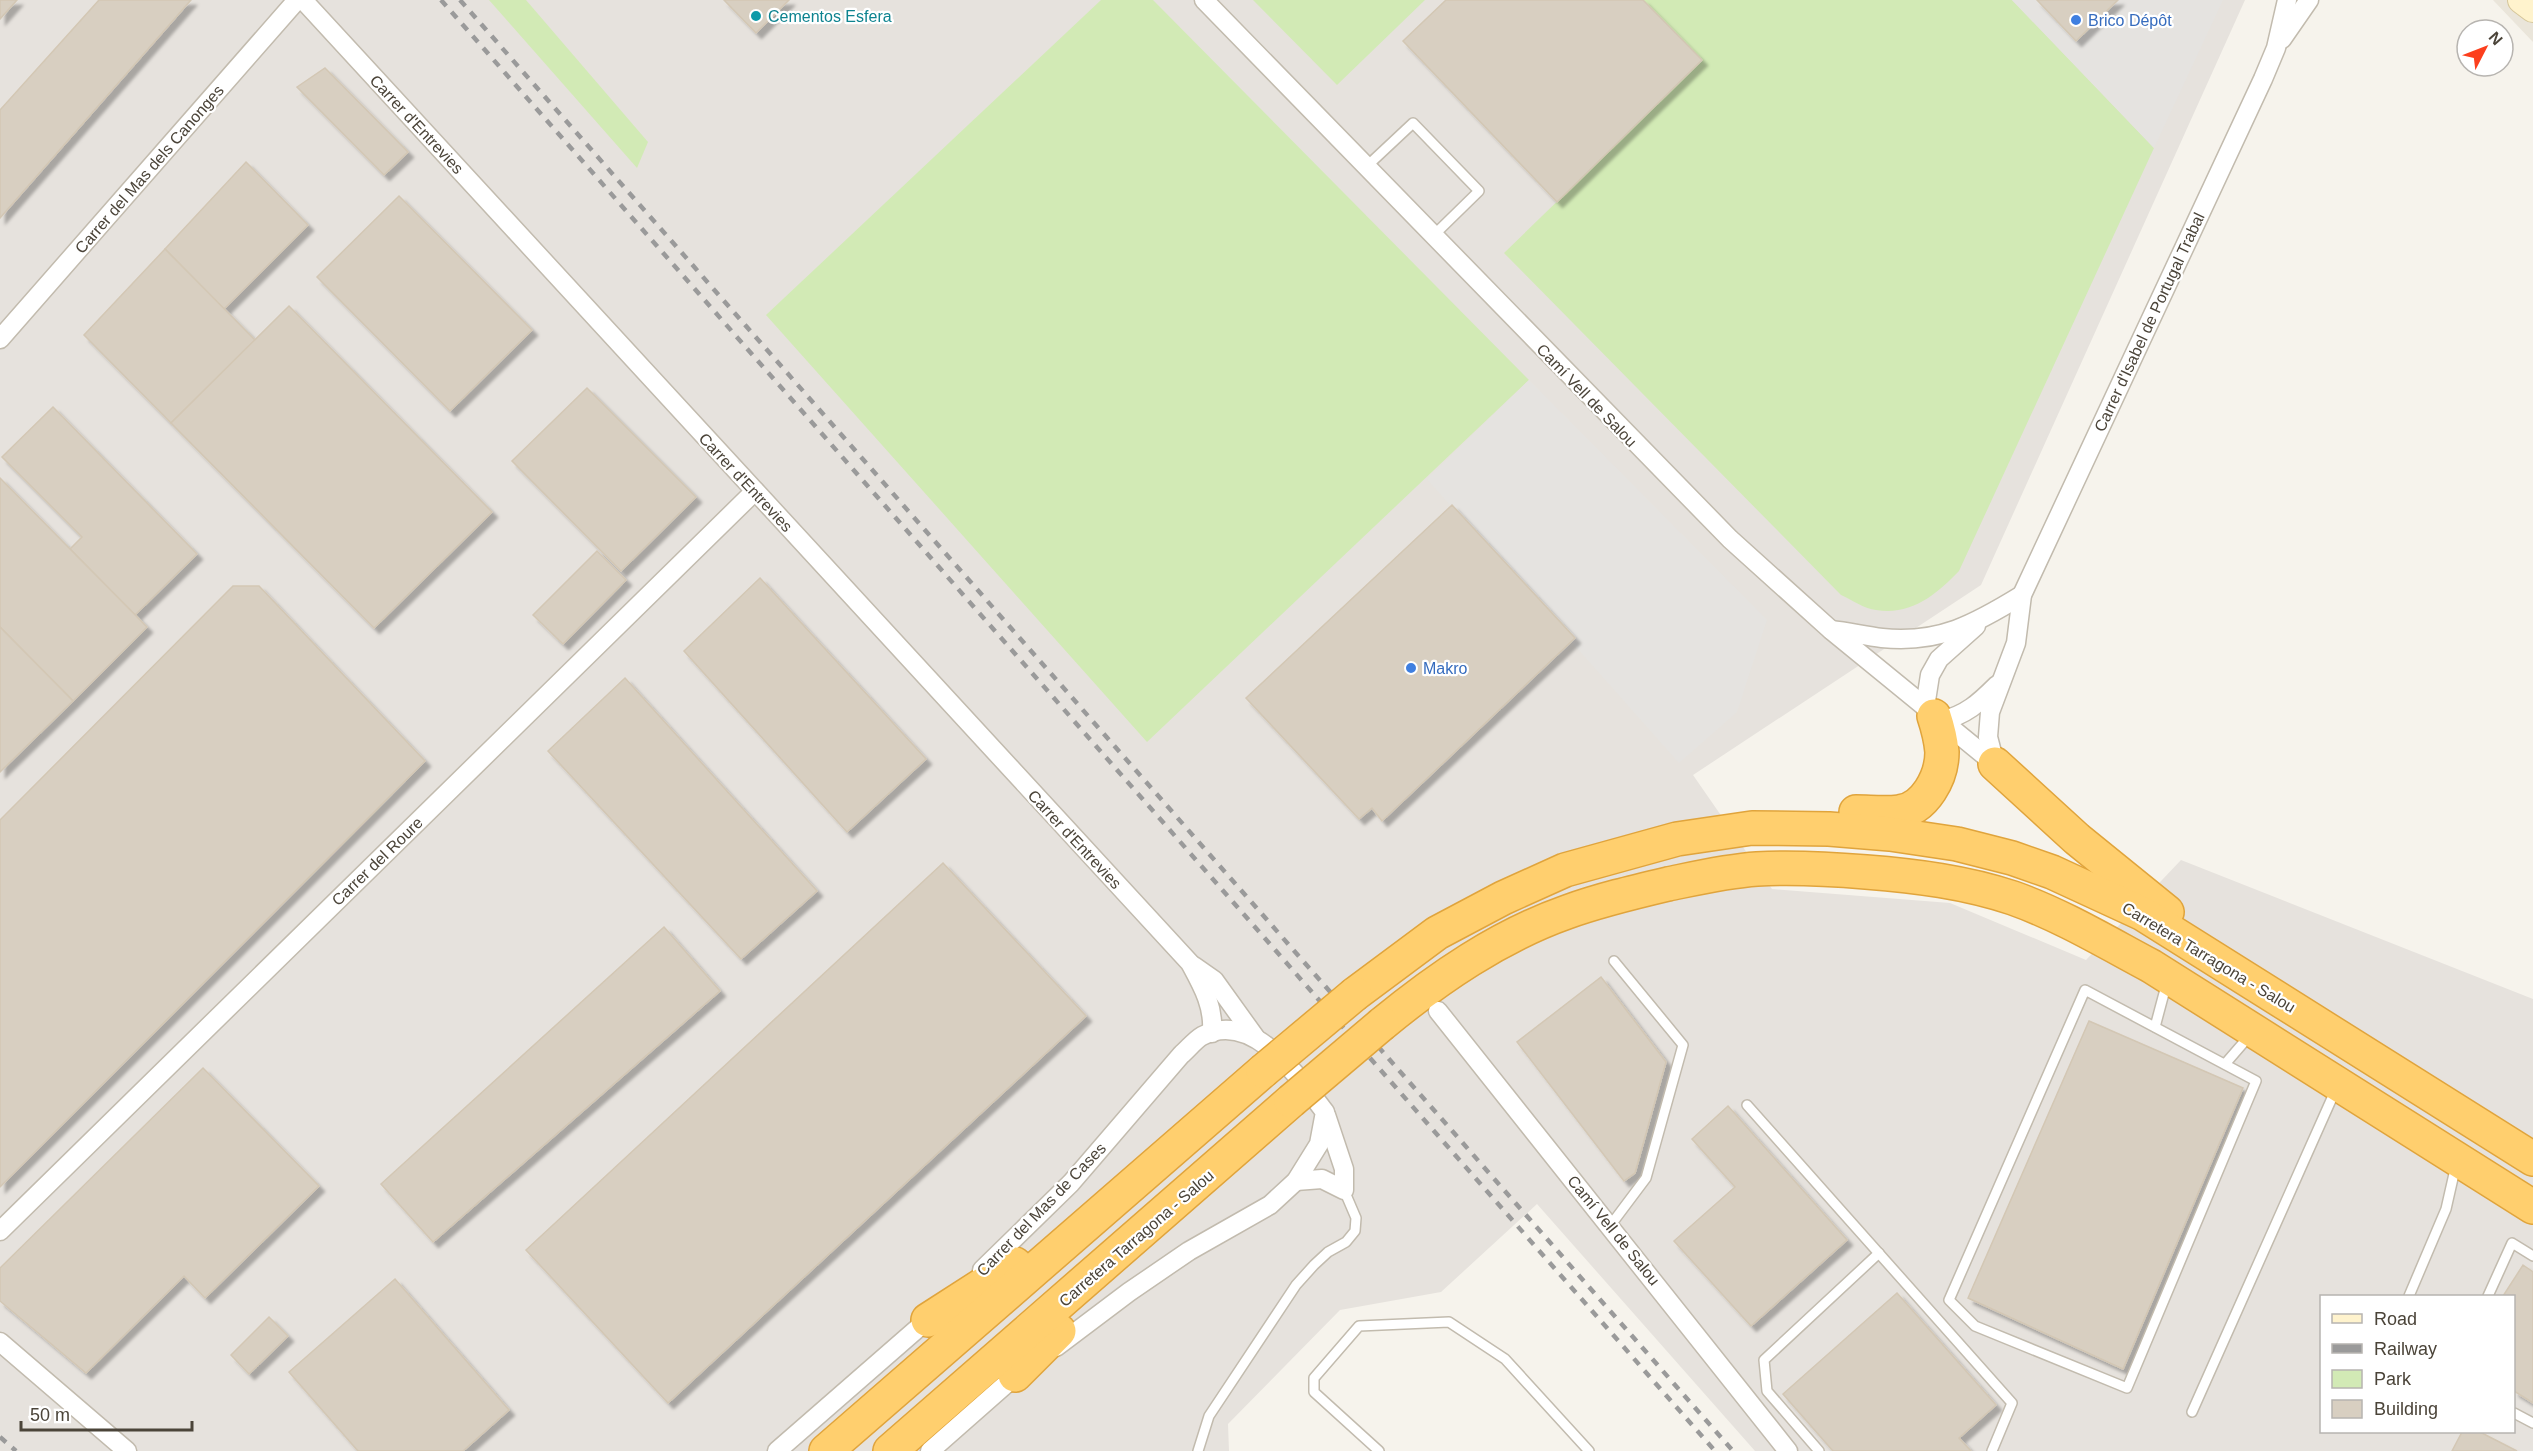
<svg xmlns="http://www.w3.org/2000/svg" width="2533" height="1451" viewBox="0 0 2533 1451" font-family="Arial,sans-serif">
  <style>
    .residential { fill: #eae5da }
    .industrial { fill: #e6e2dd; fill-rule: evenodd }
    .green { fill: #d2eab5 }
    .parking { fill: #e5e3e0 }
    .building { fill: #d8cfc1; stroke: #d3c7b4; stroke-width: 1.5; filter: url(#shadow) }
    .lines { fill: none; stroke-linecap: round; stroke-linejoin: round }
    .lane-casing { stroke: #c2bbae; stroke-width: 12 }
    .street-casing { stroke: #c2bbae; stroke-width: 21 }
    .secondary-casing { stroke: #d6c79b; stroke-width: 28 }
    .highway-casing { stroke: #e0a43c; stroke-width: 36 }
    .lane { stroke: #fff; stroke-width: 9 }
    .street { stroke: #fff; stroke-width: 18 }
    .secondary { stroke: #fff3cd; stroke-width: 26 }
    .highway { stroke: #ffcf6e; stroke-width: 33 }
    .rail { stroke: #9a9a9a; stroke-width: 4.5; stroke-dasharray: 8 8; stroke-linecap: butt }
    .highway-bridge-casing { stroke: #e0a43c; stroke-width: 36; stroke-linecap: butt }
    .highway-bridge { stroke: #ffcf6e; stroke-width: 33 }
    .culture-dot { fill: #0f9aa8; stroke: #fff; stroke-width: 2 }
    .shop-dot { fill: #3f7fe0; stroke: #fff; stroke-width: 2 }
    .labels { text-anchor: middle; stroke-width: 4.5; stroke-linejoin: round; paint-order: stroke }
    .culture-label { font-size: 16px; fill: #0d838f; stroke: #fff; text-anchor: start }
    .shop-label { font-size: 16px; fill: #366cbe; stroke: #fff; text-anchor: start }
    .street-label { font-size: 16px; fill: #4b4439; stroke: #fff }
  </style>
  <defs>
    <filter id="shadow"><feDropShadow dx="5.5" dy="5.5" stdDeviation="1.5" flood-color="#0004"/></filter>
  </defs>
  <rect width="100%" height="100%" fill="#f6f3ec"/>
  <polygon class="residential" points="2493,0 2533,0 2533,42"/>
  <path class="industrial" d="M 0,0 L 2245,0 L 1981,585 L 1693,775 L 1772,889 L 1950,903 L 2086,960 L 2181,860 L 2533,999 L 2533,1451 L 1755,1451 L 1537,1204 L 1441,1292 L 1340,1310 L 1228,1424 L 1229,1451 L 0,1451 ZM 2322,1296 L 2514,1296 L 2514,1432 L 2322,1432 Z"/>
  <g class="green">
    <polygon points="489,0 526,0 648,142 637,168"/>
    <polygon points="1101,0 1153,0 1529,380 1147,742 766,315"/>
    <polygon points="1253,0 1425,0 1337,85"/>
    <path d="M 1643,0 L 2012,0 L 2154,148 L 1959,571 C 1937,594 1911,616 1876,610 C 1865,609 1852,600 1841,595 L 1504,253 L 1702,61 Z"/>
  </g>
  <g class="parking">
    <polygon points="2012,0 2223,0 2154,148"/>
    <polygon points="1529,380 1767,620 1737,712 1679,763 1427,479"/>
  </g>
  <g class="building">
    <polygon points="0,0 17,0 0,19"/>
    <polygon points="99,0 191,0 0,218 0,110"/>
    <polygon points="724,0 789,0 756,33"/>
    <polygon points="1446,0 1643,0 1702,60 1557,202 1403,41"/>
    <polygon points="2037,0 2118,0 2076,41"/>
    <polygon points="325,68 408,152 384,175 297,87"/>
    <polygon points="246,162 308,225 224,309 165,249"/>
    <polygon points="399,196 532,330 450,411 317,277"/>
    <polygon points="165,249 255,340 171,423 84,335"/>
    <polygon points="289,306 492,512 374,628 171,423"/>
    <polygon points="587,388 696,497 621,571 512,461"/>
    <polygon points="53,407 197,554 135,615 70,549 82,537 2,457"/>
    <polygon points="0,478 147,627 73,701 0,627"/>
    <polygon points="1452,505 1575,638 1382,821 1372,808 1359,819 1246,698"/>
    <polygon points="597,551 626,580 563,644 533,615"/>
    <polygon points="760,578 926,759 847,832 684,651"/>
    <polygon points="233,586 259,586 425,761 0,1187 0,820"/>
    <polygon points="0,627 73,701 0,772"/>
    <polygon points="625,678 817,891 741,959 548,751"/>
    <polygon points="943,863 1086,1016 668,1403 526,1250"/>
    <polygon points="664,927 720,991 433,1242 381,1184"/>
    <polygon points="1601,977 1666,1062 1635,1173 1624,1181 1517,1042"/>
    <polygon points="2089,1021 2243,1088 2123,1369 1968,1298"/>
    <polygon points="203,1068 319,1186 205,1298 184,1276 86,1373 0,1301 0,1268"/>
    <polygon points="1728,1106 1847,1240 1751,1326 1674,1241 1735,1187 1692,1139"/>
    <polygon points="2523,1265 2533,1272 2533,1403 2514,1391 2514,1296 2503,1296"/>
    <polygon points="395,1279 509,1410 463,1451 358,1451 289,1372"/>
    <polygon points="1897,1293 1996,1405 1959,1438 1971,1451 1833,1451 1783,1394"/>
    <polygon points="269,1317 288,1336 249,1374 231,1355"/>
    <polygon points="2462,1432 2480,1432 2517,1451 2452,1451"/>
  </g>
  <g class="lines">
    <g class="lane-casing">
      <g id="lane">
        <polyline points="1366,167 1413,123 1479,191 1433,236"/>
        <polygon points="2085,990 2256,1081 2127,1388 1975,1326 1949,1300"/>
        <polyline points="2155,1027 2167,982"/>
        <polyline points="2225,1064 2251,1034"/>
        <polyline points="1747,1105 2012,1403 1992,1451"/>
        <polyline points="1610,1226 1646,1178 1683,1045 1614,961"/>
        <polyline points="2409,1296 2446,1209 2456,1165"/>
        <polyline points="2488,1296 2512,1243 2533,1256"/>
        <polyline points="2192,1412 2336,1089"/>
        <polyline points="2514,1413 2533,1423"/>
        <polyline points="1198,1451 1209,1416 1296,1285 1314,1265 1328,1252 1346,1242 1355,1231 1356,1218 1344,1190"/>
        <polyline points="1379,1451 1314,1392 1314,1378 1359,1326 1449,1322 1505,1359 1589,1451"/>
        <polyline points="1819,1451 1767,1391 1764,1360 1879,1253"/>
      </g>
    </g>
    <g class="street-casing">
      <g id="street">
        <path d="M 303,0 L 1190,963 C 1203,987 1214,1006 1212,1033"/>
        <polyline points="1204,0 1730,539 1831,630 1995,764"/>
        <polyline points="2282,39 2309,0"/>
        <polyline points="0,339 297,0"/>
        <path d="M 1831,630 C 1849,632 1865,636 1882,638 C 1939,644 1975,624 2022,595"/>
        <polyline points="1925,707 1930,675 1939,659 1976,626"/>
        <path d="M 1941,721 C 1966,715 1979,703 1997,685"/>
        <polyline points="1995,764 1988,737 1990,712 2016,643 2022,595 2263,79 2276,48 2287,0"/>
        <polyline points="1194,966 1214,980 1255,1037"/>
        <polyline points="1438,1011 1788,1451"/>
        <polyline points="1296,1181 1322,1179 1344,1190 1344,1169 1326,1115"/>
        <polyline points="0,1231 755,491"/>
        <path d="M 982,1270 L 1071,1183 L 1181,1055 C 1188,1049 1195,1040 1202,1036 C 1253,1009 1298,1077 1325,1112 L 1319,1144 L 1296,1181 L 1270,1205 L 1189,1251 L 1129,1292 L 1056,1347"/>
        <polyline points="0,1342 127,1451"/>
        <polyline points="777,1451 933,1315"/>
        <polyline points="930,1451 1021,1371"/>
      </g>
    </g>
    <g class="secondary-casing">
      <polyline id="secondary" points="2521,0 2533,9"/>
    </g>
    <g class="highway-casing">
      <g id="highway">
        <polyline points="1995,764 2077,839 2167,912"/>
        <path d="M 1856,812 C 1870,812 1885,814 1899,812 C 1925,809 1942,777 1942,752 C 1941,740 1938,728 1934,716"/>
        <polyline points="1355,994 1437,933 1503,898 1565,870 1677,839 1752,828 1829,829 1890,834 1957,844 2012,858 2052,872 2143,914 2533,1159"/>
        <path d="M 1382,1024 C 1438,978 1499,936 1567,912 C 1600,900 1634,892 1668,884 C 1697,878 1727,871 1757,869 C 1794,867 1830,869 1866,872 C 1916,876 1965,882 2013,898 C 2061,915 2106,942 2151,966 L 2533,1207"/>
        <polyline points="928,1320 1015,1264"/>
        <polyline points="1015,1375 1059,1331"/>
        <polyline points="826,1451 1263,1071"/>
        <polyline points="890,1451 1291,1101"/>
      </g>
    </g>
    <use href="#lane" class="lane"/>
    <use href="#street" class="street"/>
    <use href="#secondary" class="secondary"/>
    <use href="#highway" class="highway"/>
    <g class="rail">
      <polyline points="441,0 1715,1451"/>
      <polyline points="460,0 1733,1451"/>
      <polyline points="0,1437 16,1451"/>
    </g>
    <g class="highway-bridge-casing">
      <g id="highway-bridge">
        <polyline points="1263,1071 1355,994"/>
        <polyline points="1291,1101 1382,1024"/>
      </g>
    </g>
    <use href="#highway-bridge" class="highway-bridge"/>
  </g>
  <circle class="culture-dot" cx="756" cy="16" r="6"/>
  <g class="shop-dot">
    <circle cx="2076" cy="20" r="6"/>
    <circle cx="1411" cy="668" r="6"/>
  </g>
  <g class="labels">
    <g class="culture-label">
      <text x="768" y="22">Cementos Esfera</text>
    </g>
    <g class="shop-label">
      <text x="2088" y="26">Brico Dépôt</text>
      <text x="1423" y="674">Makro</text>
    </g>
    <g class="street-label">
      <text transform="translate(417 124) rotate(47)" y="6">Carrer d'Entrevies</text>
      <text transform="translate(149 169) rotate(-49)" y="6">Carrer del Mas dels Canonges</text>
      <text transform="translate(2149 322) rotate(-65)" y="6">Carrer d'Isabel de Portugal Trabal</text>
      <text transform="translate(1587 395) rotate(46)" y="6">Camí Vell de Salou</text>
      <text transform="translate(746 482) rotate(47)" y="6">Carrer d'Entrevies</text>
      <text transform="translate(1075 839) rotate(47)" y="6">Carrer d'Entrevies</text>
      <text transform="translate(377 861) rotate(-44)" y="6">Carrer del Roure</text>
      <text transform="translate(2209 957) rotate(31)" y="6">Carretera Tarragona - Salou</text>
      <text transform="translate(1041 1209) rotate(-46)" y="6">Carrer del Mas de Cases</text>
      <text transform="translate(1614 1230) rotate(51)" y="6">Camí Vell de Salou</text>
      <text transform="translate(1136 1238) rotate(-41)" y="6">Carretera Tarragona - Salou</text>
    </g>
  </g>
  <rect x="2320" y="1295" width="195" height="138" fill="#ffffff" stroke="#b7b4b0" stroke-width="1.5"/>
  <rect x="2332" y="1314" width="30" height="9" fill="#fff3cd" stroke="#b7b4b0" stroke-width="1.5"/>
  <text x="2374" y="1325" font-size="18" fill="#4b4439">Road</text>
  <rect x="2332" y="1344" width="30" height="9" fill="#9a9a9a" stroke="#b7b4b0" stroke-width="1.5"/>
  <text x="2374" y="1355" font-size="18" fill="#4b4439">Railway</text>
  <rect x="2332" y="1370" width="30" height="18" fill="#d2eab5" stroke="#b7b4b0" stroke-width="1.5"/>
  <text x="2374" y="1385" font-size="18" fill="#4b4439">Park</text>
  <rect x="2332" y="1400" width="30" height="18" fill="#d8cfc1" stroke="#b7b4b0" stroke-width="1.5"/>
  <text x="2374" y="1415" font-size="18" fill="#4b4439">Building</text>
  <g transform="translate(2485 48) rotate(48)"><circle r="28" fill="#ffffff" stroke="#b7b4b0" stroke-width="1.5"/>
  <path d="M0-4.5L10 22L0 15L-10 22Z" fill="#fc3f1d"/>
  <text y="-9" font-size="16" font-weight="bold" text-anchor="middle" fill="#4b4439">N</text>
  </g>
  <path d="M21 1421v9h171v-9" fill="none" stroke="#4b4439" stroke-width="3"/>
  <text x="30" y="1421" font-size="18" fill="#4b4439" stroke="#ffffff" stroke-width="4.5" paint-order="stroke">50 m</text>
</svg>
